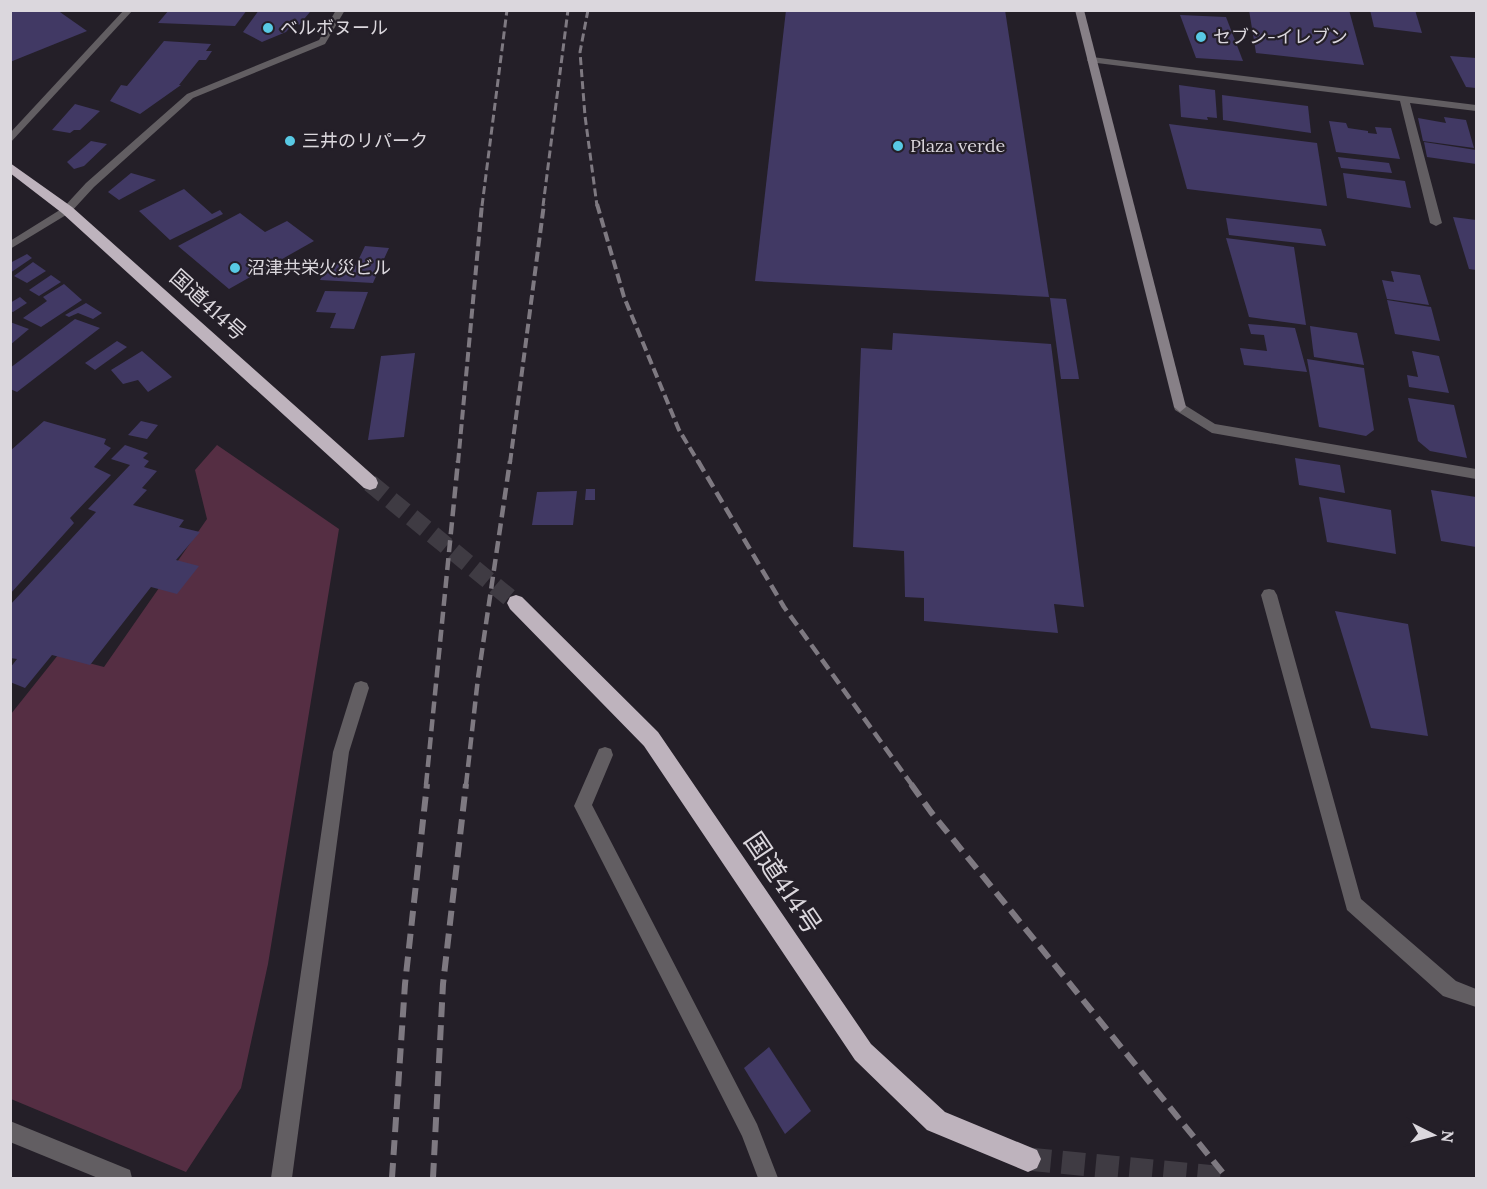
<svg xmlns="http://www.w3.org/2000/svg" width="1487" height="1189" viewBox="0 0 1487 1189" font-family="Lora,'Noto Sans JP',serif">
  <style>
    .green { fill: #552e43 }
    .building { fill: #413964 }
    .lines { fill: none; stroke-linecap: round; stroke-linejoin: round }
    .highway-tunnel-far1 { stroke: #3f3b43; stroke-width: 18; stroke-dasharray: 18 9; stroke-linecap: butt }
    .highway-tunnel { stroke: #3f3b43; stroke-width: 23; stroke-dasharray: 23 11; stroke-linecap: butt }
    .street { fill: #625e62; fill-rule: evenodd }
    .secondary { fill: #878087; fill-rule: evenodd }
    .highway { fill: #beb3bd; fill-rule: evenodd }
    .rail-far3 { stroke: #7e7981; stroke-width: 3; stroke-dasharray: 8 4; stroke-linecap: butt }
    .rail-far2 { stroke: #7e7981; stroke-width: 4; stroke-dasharray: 10 4.5; stroke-linecap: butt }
    .rail-far1 { stroke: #7e7981; stroke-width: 4.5; stroke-dasharray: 12 6; stroke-linecap: butt }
    .rail { stroke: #7e7981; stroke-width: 6; stroke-dasharray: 15 8; stroke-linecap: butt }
    .poi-dot { fill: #58c9e4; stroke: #241f28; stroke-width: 2 }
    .labels { text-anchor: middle; stroke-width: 4.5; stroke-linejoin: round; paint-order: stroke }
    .far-poi-label { font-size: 18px; fill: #dbd7dd; stroke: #241f28; text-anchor: start }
    .street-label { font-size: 21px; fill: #dbd7dd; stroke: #241f28 }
    .near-street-label { font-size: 26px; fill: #dbd7dd; stroke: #241f28 }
  </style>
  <rect width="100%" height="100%" fill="#241f28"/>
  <polygon class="green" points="217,445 339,529 268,964 241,1088 186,1172 11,1099 11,714 58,655 104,667 207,519 195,470"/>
  <g class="building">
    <polygon points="10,10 57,10 87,31 10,62"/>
    <polygon points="169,10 247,10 235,26 158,23"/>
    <polygon points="259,10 267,10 310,12 299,25 293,24 286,32 262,42 243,32"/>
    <polygon points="786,10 1005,10 1049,297 755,281"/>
    <polygon points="1249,10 1349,10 1364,65 1256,53"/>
    <polygon points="1370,10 1415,10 1422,33 1374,27"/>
    <polygon points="1180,15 1226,17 1243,61 1196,58"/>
    <polygon points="164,41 211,44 206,51 212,51 206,60 199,60 179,85 181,85 140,114 110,101 121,85 127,86"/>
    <polygon points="1450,56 1476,58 1476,88 1466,87"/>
    <polygon points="1179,85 1215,90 1217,118 1207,117 1208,120 1181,117"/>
    <polygon points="1222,95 1308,106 1311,133 1223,120"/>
    <polygon points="75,104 100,111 80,130 74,130 70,133 52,130"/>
    <polygon points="1444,117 1466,120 1474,148 1423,141 1418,118 1446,123"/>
    <polygon points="1329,121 1346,123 1348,128 1368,131 1368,133 1377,134 1375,127 1391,128 1400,159 1336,152"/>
    <polygon points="1169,124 1317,143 1327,206 1187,189"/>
    <polygon points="91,141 107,144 84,166 74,169 67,162"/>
    <polygon points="1424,142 1476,150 1476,164 1427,157"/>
    <polygon points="1338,157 1389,163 1392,173 1341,168"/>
    <polygon points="131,173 156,180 119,200 108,192"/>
    <polygon points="1343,173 1405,181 1411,208 1347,198"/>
    <polygon points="184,189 212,214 220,210 223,214 170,240 139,211"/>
    <polygon points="240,213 265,232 287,221 314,241 229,289 178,246"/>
    <polygon points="1453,217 1476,220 1476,270 1469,269"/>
    <polygon points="1226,218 1321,229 1326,246 1229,235"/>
    <polygon points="1226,238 1294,247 1306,325 1249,317"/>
    <polygon points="365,246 389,248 373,283 320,280 329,263 356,265"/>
    <polygon points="27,254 32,258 10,273 10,263"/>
    <polygon points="33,262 46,271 27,283 14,276"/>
    <polygon points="1391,271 1420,275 1429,305 1387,299 1382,280 1394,282"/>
    <polygon points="51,275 61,282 39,296 29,290"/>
    <polygon points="64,284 82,300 41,327 23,318 47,301 43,297"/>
    <polygon points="325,291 368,292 354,329 330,328 336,313 316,312"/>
    <polygon points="20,297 27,303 13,312 10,311 10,303"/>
    <polygon points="1050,298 1066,299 1079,379 1061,379"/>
    <polygon points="1387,300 1431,307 1440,341 1395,334"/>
    <polygon points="86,303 102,313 93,319 78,313 69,317 65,315"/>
    <polygon points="75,319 100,328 17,392 10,389 10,368"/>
    <polygon points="10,322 29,329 10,345"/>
    <polygon points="1248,324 1295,328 1307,372 1244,365 1240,348 1267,351 1264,335 1251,334"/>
    <polygon points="1310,326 1357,333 1364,365 1314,357"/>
    <polygon points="893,333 1051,344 1084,607 1054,604 1058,633 924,621 924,598 905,597 904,551 853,547 861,348 892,350"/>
    <polygon points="117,341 127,347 95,370 85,363"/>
    <polygon points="142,351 172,377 148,392 138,380 123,384 111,370"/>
    <polygon points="1412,351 1439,356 1449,393 1409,387 1407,375 1418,377"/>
    <polygon points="415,353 404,437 368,440 381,356"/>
    <polygon points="1307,359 1364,368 1374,430 1366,436 1319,427"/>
    <polygon points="1408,398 1454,405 1467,458 1430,451 1418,441"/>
    <polygon points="44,421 106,439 104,444 111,448 94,467 111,475 70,518 74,523 10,594 10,451"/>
    <polygon points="141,421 158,425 147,439 128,435"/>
    <polygon points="125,445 148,453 143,458 149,461 144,467 157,471 142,488 147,490 133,505 184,520 179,527 200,532 176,560 199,566 177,594 151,587 90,665 52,655 25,688 10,682 10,668 17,659 10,658 10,605 96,512 88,509 130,465 111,459"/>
    <polygon points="1295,458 1340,465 1345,493 1299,485"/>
    <polygon points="586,489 595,489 595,500 585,500"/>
    <polygon points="1431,490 1476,497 1476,547 1441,541"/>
    <polygon points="577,491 573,525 532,525 537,492"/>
    <polygon points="1319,497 1391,510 1396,554 1327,542"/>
    <polygon points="1335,611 1408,624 1428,736 1371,728"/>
    <polygon points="769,1047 811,1111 785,1134 744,1068"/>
  </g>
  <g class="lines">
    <polyline class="highway-tunnel-far1" points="370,483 516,603"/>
    <polyline class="highway-tunnel" points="1028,1159 1226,1178"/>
    <g class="street">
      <polygon points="124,10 133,10 10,143 10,133"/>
      <polygon points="336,10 345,10 325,44 193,98 94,187 71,212 10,249 10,241 63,208 86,183 187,94 319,40"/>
      <polygon points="1092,57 1476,105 1476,111 1410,103 1442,223 1436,226 1430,223 1400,101 1089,62 1087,60"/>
      <polygon points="1180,402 1215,424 1476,469 1476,479 1212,433 1175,410 1174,407"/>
      <polygon points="1269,589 1274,590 1277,595 1361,899 1456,981 1476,989 1476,1007 1443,996 1347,910 1261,595 1264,590"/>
      <polygon points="361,681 367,683 369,688 349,752 292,1178 271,1178 333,752 353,688 355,683"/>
      <polygon points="605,747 611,749 613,755 592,805 757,1124 778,1178 758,1178 742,1136 574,806 599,749"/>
      <polygon points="10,1121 130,1170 132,1178 98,1178 10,1142"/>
    </g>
    <polygon class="secondary" points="1075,10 1084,10 1186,407 1180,412 1174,407"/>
    <g class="highway">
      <polygon points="10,163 72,207 376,478 378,483 376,488 370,490 364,488 62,213 10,173"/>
      <polygon points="516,595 522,597 658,732 871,1044 945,1112 1037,1150 1041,1159 1037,1168 1028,1172 927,1130 855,1060 644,746 510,609 507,603 510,597"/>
    </g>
    <g class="rail-far3">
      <polyline points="588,10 580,52 585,116 597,206"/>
      <polyline points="482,206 507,10"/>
      <polyline points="543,206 568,10"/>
    </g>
    <g class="rail-far2">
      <polyline points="597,204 624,297 679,430 699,463"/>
      <polyline points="458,463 482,204"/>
      <polyline points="510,463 544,204"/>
    </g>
    <g class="rail-far1">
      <polyline points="698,461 784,607 912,785"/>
      <polyline points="426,785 458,461"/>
      <polyline points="466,785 478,678 510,461"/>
    </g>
    <g class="rail">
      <polyline points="911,784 931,812 1227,1178"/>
      <polyline points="392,1178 405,984 427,784"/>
      <polyline points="433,1178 443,984 466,784"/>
    </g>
  </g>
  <g class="poi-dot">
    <circle cx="268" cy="28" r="6"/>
    <circle cx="1201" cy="37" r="6"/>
    <circle cx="290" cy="141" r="6"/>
    <circle cx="898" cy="146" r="6"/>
    <circle cx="235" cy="268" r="6"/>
  </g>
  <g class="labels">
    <g class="far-poi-label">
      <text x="280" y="34">ベルボヌール</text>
      <text x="1213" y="43">セブン-イレブン</text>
      <text x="302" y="147">三井のリパーク</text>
      <text x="910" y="152">Plaza verde</text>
      <text x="247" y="274">沼津共栄火災ビル</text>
    </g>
    <g class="street-label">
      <text transform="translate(208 305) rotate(42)" y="7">国道414号</text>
    </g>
    <g class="near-street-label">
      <text transform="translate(783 883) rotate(56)" y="9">国道414号</text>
    </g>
  </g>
  <rect width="1487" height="1189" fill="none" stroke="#dbd7dd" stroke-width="24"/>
  <g transform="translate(1433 1135) rotate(96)" stroke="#241f28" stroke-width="4.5" paint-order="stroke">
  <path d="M0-4.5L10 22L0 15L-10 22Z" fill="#dbd7dd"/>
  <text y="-9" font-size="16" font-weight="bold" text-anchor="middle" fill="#dbd7dd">N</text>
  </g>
</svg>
